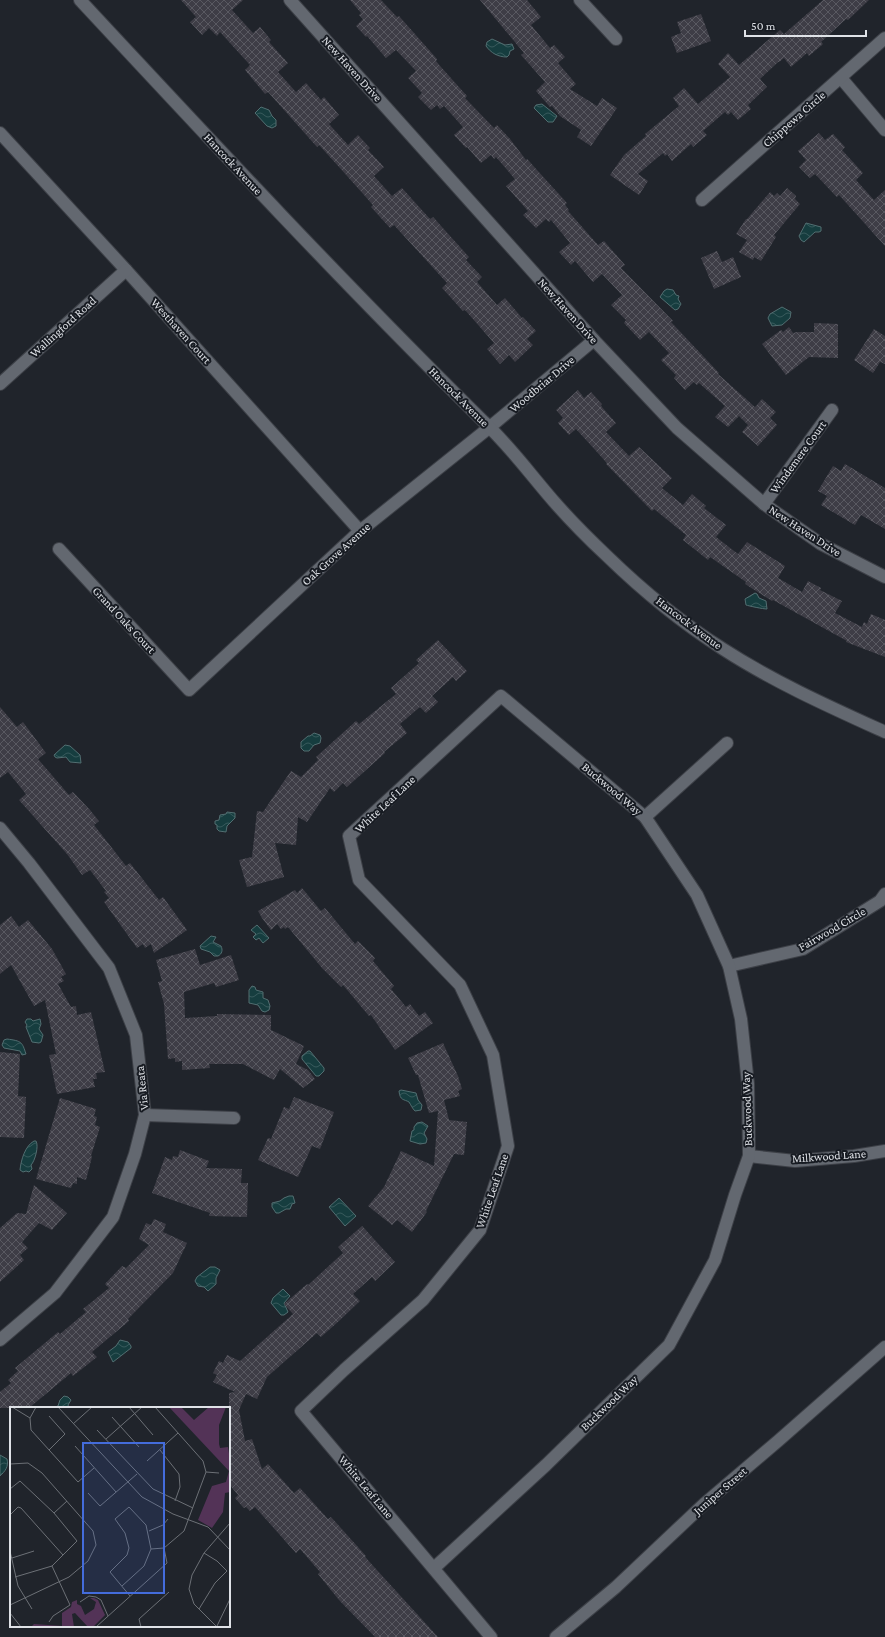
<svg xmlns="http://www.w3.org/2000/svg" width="885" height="1637" viewBox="0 0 885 1637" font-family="'Crimson Pro',serif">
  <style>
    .water { fill: url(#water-waves); stroke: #526e71 }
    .building { fill: url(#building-cross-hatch) }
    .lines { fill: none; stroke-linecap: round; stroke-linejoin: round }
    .street-casing { stroke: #3d4047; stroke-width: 14 }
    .secondary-casing { stroke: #3d4047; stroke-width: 14 }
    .street { stroke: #636870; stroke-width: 12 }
    .secondary { stroke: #636870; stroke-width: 12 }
    .labels { text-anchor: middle; stroke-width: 4; stroke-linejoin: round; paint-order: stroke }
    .street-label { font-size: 12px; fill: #dfe2e7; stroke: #171b22 }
    .inset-road { fill: none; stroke: #6c7076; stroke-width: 1 }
    .view { fill: #446cdb; fill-opacity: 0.15; stroke: #446cdb; stroke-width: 2 }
    .inset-edge { fill: none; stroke: #dfe2e7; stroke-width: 2 }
  </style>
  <defs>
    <pattern id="water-waves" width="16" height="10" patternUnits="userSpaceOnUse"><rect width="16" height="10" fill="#163d3f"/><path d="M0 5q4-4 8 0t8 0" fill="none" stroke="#37595b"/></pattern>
    <pattern id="building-cross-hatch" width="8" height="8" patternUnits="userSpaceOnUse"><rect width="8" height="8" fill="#3e3d46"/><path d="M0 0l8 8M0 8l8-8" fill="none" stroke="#595961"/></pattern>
  </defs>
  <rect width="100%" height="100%" fill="#20242b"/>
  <g class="water">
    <path d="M 492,39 L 505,45 L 512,44 L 514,49 L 510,51 L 509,55 L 507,57 C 498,57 491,53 486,46 L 487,42 Z"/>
    <polygon points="542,104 557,116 553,122 548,122 534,108 536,105"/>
    <polygon points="261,107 269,110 272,116 276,120 276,126 272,128 267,126 255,113"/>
    <polygon points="806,223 821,227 821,231 819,232 815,232 804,242 801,240 799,236"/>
    <polygon points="667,289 673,290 676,295 679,296 678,299 681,304 678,309 675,310 660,297 664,291"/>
    <polygon points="782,307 791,312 790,318 782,325 772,326 768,318 770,314"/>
    <path d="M 755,593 L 757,594 L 759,598 L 766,601 L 767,609 C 763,609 749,606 746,605 L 745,599 Z"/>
    <polygon points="314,733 320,735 321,738 320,743 314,745 309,751 304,751 301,748 301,742 308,736 310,736"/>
    <polygon points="65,745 70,746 80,755 81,763 70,762 66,757 57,758 55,757 54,755"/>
    <polygon points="227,812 235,813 235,818 227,826 226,832 219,831 217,829 217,825 215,824 215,821 219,820 220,815 226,814"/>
    <polygon points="257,925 269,938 263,943 259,938 256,940 253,937 256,934 251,930"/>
    <path d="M 211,936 L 216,937 L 213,942 L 221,946 C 223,950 222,954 218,956 L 214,956 L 210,952 L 201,949 L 200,946 Z"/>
    <polygon points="252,986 255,987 256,990 263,992 263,998 268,1000 270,1006 269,1010 265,1012 262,1011 258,1005 249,1003 249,990"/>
    <polygon points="27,1019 31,1019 33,1021 40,1019 41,1024 39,1029 43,1035 41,1042 39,1043 32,1042 26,1027 27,1025 25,1022"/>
    <path d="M 7,1039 C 22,1041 22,1042 26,1054 L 22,1055 L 20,1051 L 4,1048 L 2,1045 L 4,1040 Z"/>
    <polygon points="308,1051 310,1051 324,1068 324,1071 319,1076 316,1076 302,1059 302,1056"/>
    <path d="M 401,1090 L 416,1093 L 418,1100 L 422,1105 L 421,1110 L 415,1111 C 412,1108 411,1105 409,1102 C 404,1099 400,1101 399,1091 Z"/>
    <polygon points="422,1122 428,1126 424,1133 427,1139 426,1143 420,1144 410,1141 412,1131 414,1130 414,1127 417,1123"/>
    <path d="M 34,1141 L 36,1141 C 39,1146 35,1161 31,1165 L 32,1169 L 29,1172 L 26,1171 L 23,1172 L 20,1170 C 21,1160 25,1146 34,1141 Z"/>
    <polygon points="289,1196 293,1196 295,1203 292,1204 290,1209 286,1209 279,1213 276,1213 272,1207 272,1203 280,1201 284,1198"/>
    <polygon points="339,1198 356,1216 345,1226 329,1207"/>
    <polygon points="210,1267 215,1267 220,1270 216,1278 216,1284 208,1291 204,1287 198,1286 195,1281 197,1277"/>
    <polygon points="283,1289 290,1296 284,1303 288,1312 284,1315 281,1315 271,1303 273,1298"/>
    <polygon points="120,1340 128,1342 131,1346 131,1348 113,1362 108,1352 116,1346"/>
    <polygon points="64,1396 68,1397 71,1400 68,1405 69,1408 52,1408 58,1406 60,1400"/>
    <path d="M 0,1455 L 7,1459 C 9,1467 5,1471 0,1476 Z"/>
  </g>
  <g class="building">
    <polygon points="181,0 243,0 232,10 253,33 260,27 271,40 269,42 288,63 278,72 296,92 306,83 321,100 324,97 339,115 329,124 348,145 358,135 370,148 368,150 384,167 374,176 392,196 402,188 430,219 433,217 469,257 466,260 482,277 477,282 497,305 505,298 522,318 523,317 536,331 527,339 533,345 515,362 509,355 500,364 487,349 494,343 465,310 463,311 442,288 447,283 394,225 390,228 371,207 373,205 339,167 319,145 317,147 268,92 265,94 245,70 250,65 220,32 217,36 209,28 202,35 190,22 196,17"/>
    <polygon points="350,0 381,0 397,17 399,16 437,59 436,61 441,67 467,96 465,98 494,128 497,125 510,139 526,160 527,159 567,203 565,205 569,210 568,211 598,245 604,241 625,265 621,268 673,321 671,322 719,373 718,374 755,407 762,399 776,412 770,418 777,425 758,446 742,432 748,425 739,416 728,427 715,417 725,406 699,383 697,385 694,382 685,390 674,378 676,375 661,360 669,353 649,332 640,340 624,323 626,320 611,305 622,295 602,274 593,282 575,261 571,265 559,252 570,243 551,220 549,222 546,219 536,228 523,215 528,211 506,186 515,179 496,157 494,159 491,155 481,163 467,147 466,148 454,135 463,127 444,106 440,109 437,105 431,110 418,97 422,93 408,78 416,71 396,50 386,58 367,36 366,37 356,26 363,19 359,15 361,13"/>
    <polygon points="480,0 527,0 541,17 531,25 550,48 554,45 565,57 558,63 576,84 570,89 597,106 602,98 617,108 591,146 577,137 581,130 560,116 552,106 550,107 536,91 545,82 521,55 524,53"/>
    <polygon points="823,0 869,0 848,20 846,19 821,42 823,44 809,56 807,53 791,67 784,58 779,62 778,62 760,79 767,87 748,105 751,109 738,120 731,112 728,115 725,112 703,131 707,135 693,147 691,144 672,161 667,154 665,156 663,153 638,174 648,181 639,195 610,175 624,155 646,136 645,134 679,106 673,98 684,88 698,104 730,77 718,64 728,53 739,65 780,30 784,34"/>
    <polygon points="701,14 711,41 677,53 671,37 681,33 677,22"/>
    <polygon points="819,133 825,140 833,134 845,147 842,150 863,173 856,180 874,200 885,190 885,246 839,195 837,197 815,174 810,178 799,167 806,160 798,151"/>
    <polygon points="787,188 796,196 795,199 800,204 774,235 776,237 761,261 754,257 753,260 739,252 747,240 736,234 746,219 747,219 770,192 774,196 777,193 780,196"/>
    <polygon points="717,251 722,262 733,257 741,277 714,289 701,258"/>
    <polygon points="814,323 838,324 838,358 809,357 786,375 762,344 781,330 783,332 789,327 793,333 797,332 814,332"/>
    <polygon points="874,329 885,336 885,364 880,362 873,373 854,360"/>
    <polygon points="578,390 584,398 591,392 602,404 601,406 616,423 606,432 629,456 639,447 672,478 662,488 683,505 692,494 706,506 704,508 726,525 716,537 738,554 747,542 785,566 778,578 802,592 808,581 821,588 820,590 842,601 835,613 862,627 864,622 867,624 871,614 885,620 885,657 846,642 847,641 773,600 772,601 745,584 746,582 710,557 708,560 683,540 686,535 654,509 652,511 606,464 607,463 576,429 569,435 558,423 563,418 556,410"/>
    <polygon points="845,464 885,488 885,529 861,515 855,525 821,505 827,496 818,491 833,466 841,471"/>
    <polygon points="438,640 467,671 456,681 453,677 432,696 438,702 426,713 420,707 400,724 407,733 384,752 385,753 347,787 343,783 334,792 330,788 307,822 298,817 296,845 275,843 284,877 247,887 239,860 252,857 257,811 263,812 291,771 301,777 318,760 316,757 356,721 359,724 396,694 391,688 419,663 416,660"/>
    <polygon points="0,707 17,727 23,722 46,753 38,759 69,795 73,792 89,809 99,821 94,825 126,866 130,863 159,900 163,897 187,930 154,953 151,944 145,948 143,944 137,948 104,902 109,898 104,892 106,891 90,870 82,875 67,854 19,800 26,794 8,772 0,778"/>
    <polygon points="302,888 321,911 325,908 355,944 358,941 375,958 373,961 394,986 391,989 406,1007 410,1004 419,1016 425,1012 433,1023 395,1050 371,1015 369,1016 343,985 341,987 322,968 288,927 285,929 284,927 281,929 277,924 271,930 262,918 258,911 295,890 297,893"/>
    <polygon points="11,916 19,927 28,920 52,949 66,974 61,977 64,981 58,984 71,1007 76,1006 77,1015 91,1012 105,1072 96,1073 97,1079 93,1079 95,1087 57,1094 49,1055 56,1054 45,1000 34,1006 11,965 0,974 0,925"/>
    <polygon points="195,949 200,965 231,955 239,980 216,987 214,983 184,992 185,1018 217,1016 217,1014 271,1015 271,1030 304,1046 296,1064 308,1070 315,1079 303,1088 280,1069 274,1080 243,1064 209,1064 210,1068 182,1070 182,1061 175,1062 175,1058 168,1059 164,1004 158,982 162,981 156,960"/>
    <polygon points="443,1043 458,1076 462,1089 458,1091 460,1096 444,1100 449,1120 467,1122 464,1155 454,1154 426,1211 427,1212 412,1232 397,1220 392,1225 368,1206 384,1187 401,1151 434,1166 438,1111 429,1113 418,1075 416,1075 408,1058"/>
    <polygon points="0,1052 20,1054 18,1096 26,1097 24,1138 0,1137"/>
    <polygon points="294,1097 334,1112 320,1149 312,1146 298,1177 258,1160 268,1138 271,1139 284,1107 289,1109"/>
    <polygon points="60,1098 96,1109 94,1116 97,1117 95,1125 100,1127 91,1156 92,1157 86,1180 77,1177 77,1184 73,1183 71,1188 36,1179"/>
    <polygon points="180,1150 209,1161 206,1168 242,1169 241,1183 248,1183 247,1217 209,1216 210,1213 152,1193 165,1157 172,1160 173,1156 178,1157"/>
    <polygon points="34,1185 67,1213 52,1230 39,1223 22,1242 28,1248 20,1255 24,1260 0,1282 0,1228 17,1213 26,1214"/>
    <polygon points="154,1219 166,1224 163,1232 187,1243 173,1273 128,1319 129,1321 92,1352 97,1357 73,1376 71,1373 29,1408 0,1408 0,1392 11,1383 8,1380 18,1371 15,1368 58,1332 60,1334 86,1312 83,1309 109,1288 105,1284 122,1266 126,1268 149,1245 139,1239 146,1223 151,1225"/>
    <polygon points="362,1226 395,1262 375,1281 372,1277 353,1294 360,1301 339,1321 321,1337 317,1333 267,1377 257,1399 246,1394 239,1410 245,1441 252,1439 262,1469 268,1464 294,1493 300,1488 328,1519 331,1517 366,1556 365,1557 438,1637 375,1637 339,1600 318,1574 320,1572 300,1549 296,1553 255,1507 250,1511 246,1507 244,1508 235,1498 238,1495 229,1484 229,1393 235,1392 213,1382 217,1375 213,1373 219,1361 223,1363 227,1355 240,1361 293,1314 284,1304 307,1284 308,1285 343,1253 338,1247"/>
  </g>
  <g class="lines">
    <g class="street-casing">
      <g id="street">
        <polyline points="290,0 594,340 677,428 764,504 821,544 885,577"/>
        <polyline points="580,0 616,39"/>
        <polyline points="841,78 885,130"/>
        <polyline points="0,133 126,270 360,531"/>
        <polyline points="702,200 885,38"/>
        <polyline points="0,384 126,270"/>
        <polyline points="764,504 832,410"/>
        <polyline points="59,549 189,690 360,531 490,427 594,340"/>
        <polyline points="645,817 727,743"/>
        <polyline points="0,828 29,863 109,968 136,1035 145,1115 135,1154 113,1217 55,1293 0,1340"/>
        <polyline points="729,966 803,949 880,901 885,894"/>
        <polyline points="145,1115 234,1118"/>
        <polyline points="749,1156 795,1161 854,1156 885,1151"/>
        <polyline points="434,1568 546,1465 669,1345 715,1260 735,1195 749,1156 748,1084 741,1019 729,966 697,895 645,817 501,696 349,836 359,880 460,985 493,1055 508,1146 480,1230 423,1300 344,1370 301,1411 491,1637"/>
        <polyline points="556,1637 616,1587 704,1504 778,1441 885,1347"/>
      </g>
    </g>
    <g class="secondary-casing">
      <path id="secondary" d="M 80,0 C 213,143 345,285 484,422 C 511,447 533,478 557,505 C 573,523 590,540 607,556 C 642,590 682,623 723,649 C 774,682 830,707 885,732"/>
    </g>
    <use href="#street" class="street"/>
    <use href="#secondary" class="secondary"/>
  </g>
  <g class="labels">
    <g class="street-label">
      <text transform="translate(352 69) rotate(48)" y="4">New Haven Drive</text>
      <text transform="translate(794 119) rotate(-41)" y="4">Chippewa Circle</text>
      <text transform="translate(233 164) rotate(47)" y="4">Hancock Avenue</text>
      <text transform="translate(568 311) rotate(48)" y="4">New Haven Drive</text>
      <text transform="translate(63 327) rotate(-42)" y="4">Wallingford Road</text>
      <text transform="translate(181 331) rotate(48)" y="4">Westhaven Court</text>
      <text transform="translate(542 384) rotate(-40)" y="4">Woodbriar Drive</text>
      <text transform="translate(459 397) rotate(45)" y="4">Hancock Avenue</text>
      <text transform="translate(798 457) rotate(-54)" y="4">Windemere Court</text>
      <text transform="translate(805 531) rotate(33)" y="4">New Haven Drive</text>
      <text transform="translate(336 554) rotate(-42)" y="4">Oak Grove Avenue</text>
      <text transform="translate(124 620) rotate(47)" y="4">Grand Oaks Court</text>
      <text transform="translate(689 623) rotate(37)" y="4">Hancock Avenue</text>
      <text transform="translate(612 789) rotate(40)" y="4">Buckwood Way</text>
      <text transform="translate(385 804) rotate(-43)" y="4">White Leaf Lane</text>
      <text transform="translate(832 929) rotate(-30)" y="4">Fairwood Circle</text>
      <text transform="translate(142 1088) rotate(-96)" y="4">Via Reata</text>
      <text transform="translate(747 1109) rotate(-92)" y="4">Buckwood Way</text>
      <text transform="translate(829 1156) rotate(-4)" y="4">Milkwood Lane</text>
      <text transform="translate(492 1191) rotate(-71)" y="4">White Leaf Lane</text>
      <text transform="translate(609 1403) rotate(-44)" y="4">Buckwood Way</text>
      <text transform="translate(366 1487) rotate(50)" y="4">White Leaf Lane</text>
      <text transform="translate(720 1491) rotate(-41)" y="4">Juniper Street</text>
    </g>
  </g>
  <g transform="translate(10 1407)">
    <rect width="220" height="220" fill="#20242b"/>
    <path d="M 80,191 L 84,191 L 88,193 L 95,208 L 83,220 L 78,220 L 65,206 L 62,207 L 64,220 L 22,219 L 24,217 L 52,219 L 52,206 L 61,200 L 62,195 L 67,193 L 67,197 L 71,199 L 75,208 L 84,202 L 86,195 Z" fill="#533357"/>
    <path d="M 159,0 L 171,0 L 184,13 L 199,0 L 216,0 L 209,18 L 209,37 L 210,41 L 218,40 L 220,53 L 220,85 L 215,86 L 213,105 L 202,121 L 188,113 L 202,79 L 216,75 L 219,64 Z" fill="#533357"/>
    <path class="inset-road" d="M 2,0 L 20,11M 26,0 L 20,11 L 21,23 L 68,75 L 84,61M 48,0 L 132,90 L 163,107 L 198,120 L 220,143M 119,0 L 143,28M 39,9 L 55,27 L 39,43M 102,10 L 129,40M 220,16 L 220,41M 63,17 L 82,0M 87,23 L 143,82 L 183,101M 96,32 L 132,0M 65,39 L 106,85M 150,43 L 169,67 L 170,80 L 165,94M 137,54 L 168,26M 0,57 L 18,56 L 32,66 L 83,124 L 86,138 L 78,154 L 59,170 L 0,198M 196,65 L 209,66M 0,82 L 10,74 L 44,106 L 67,134 L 42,159 L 5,170M 78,86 L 90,99 L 127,67M 44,106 L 57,94M 0,108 L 8,100 L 11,101 L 53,148M 139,124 L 153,118 L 158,112M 141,142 L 154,141 L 174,124 L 196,65 L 193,54 L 145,0M 0,144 L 8,179 L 22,202M 2,151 L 24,144M 112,179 L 134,159 L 141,142 L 136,118 L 119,100 L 105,112 L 115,126 L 119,141 L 117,148 L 100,165 L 120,189M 70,195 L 79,189 L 86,190 L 91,193 L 98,209M 189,202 L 205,176 L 217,164 L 207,154 L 194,146M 0,206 L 11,220M 39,215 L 43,209 L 60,198 L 42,159M 207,219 L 220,192M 86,220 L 157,156 L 154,141M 131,220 L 129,212 L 159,185M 207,220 L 184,197 L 179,182 L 182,168 L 194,146 L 220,116"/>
    <path class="view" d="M 73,36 L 154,36 L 154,186 L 73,186 Z"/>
    <rect width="220" height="220" class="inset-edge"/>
  </g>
  <path d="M745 30v6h121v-6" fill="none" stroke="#dfe2e7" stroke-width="2"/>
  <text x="751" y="30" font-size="12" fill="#dfe2e7" stroke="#171b22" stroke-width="3" paint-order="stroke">50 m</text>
</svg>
